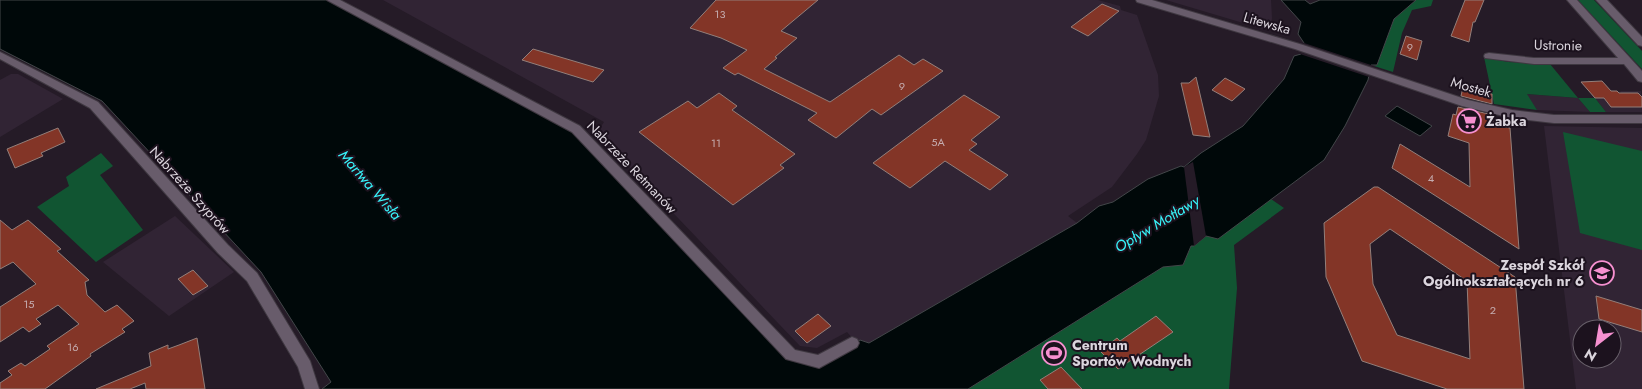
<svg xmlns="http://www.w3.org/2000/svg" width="1642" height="389" viewBox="0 0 1642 389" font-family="Jost,sans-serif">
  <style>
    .built { fill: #312434; fill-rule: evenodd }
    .green { fill: #115532 }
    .water { fill: #000809; stroke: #424649 }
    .pier { fill: #251b27 }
    .building { fill: #833527; stroke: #937f7a; fill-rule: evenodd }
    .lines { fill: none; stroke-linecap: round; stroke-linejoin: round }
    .minor-casing { stroke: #3f3841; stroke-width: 2 }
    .minor { fill: #685c6b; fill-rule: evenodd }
    .labels { text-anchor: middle; stroke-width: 4; stroke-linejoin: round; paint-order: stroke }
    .number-label { font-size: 11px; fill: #c5adb0 }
    .street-label { font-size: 14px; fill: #dbd5dd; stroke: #1c121e }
    .poi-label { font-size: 14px; font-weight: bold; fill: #dbd5dd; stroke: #1c121e; text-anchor: start }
    .water-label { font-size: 15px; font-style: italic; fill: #37f3f9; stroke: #1c121e }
  </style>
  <rect width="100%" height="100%" fill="#251b27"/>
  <g class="built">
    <polygon points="383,0 1098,0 1120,6 1121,10 1137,15 1158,75 1159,96 1146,140 1137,154 1112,187 1068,216 1077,223 869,344 860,340 856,342 847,332 817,348 800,346 597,133 604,122"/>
    <polygon points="1166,0 1271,0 1272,18 1270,31"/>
    <polygon points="11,74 18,74 63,99 0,137 0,80"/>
    <polygon points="1620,91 1641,91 1642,112 1606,112 1595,98 1625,98"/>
    <polygon points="1526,94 1578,98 1590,112 1537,110"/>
    <path d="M 1544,126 L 1642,128 L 1642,389 L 1576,389 ZM 1582,329 L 1612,329 L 1612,359 L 1582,359 Z"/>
    <polygon points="175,216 234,272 169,316 103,262"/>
  </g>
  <g class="green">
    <polygon points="1416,0 1433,0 1431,6 1412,10 1402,33 1393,72 1374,66 1377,65 1394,19"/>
    <polygon points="1578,0 1594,0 1642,51 1642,69"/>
    <polygon points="1484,57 1508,62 1550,64 1578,98 1595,98 1606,112 1590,112 1578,98 1527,94 1537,110 1494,104"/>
    <polygon points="1563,132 1642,151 1642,250 1580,233"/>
    <polygon points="101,153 113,166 100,175 143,230 96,262 37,207 69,186 66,177"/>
    <polygon points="1271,199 1284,208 1234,245 1237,288 1229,389 968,389 1163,267 1183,265 1191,246 1194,246 1206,236 1218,238"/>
  </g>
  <g class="water">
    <polygon points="0,0 328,0 574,130 789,358 822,366 860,340 869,343 1077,223 1099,206 1113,202 1148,179 1181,166 1184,167 1201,153 1243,126 1284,79 1294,56 1301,54 1304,43 1298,34 1301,22 1281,0 1305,0 1310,4 1320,0 1416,0 1394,19 1377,65 1371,65 1368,80 1345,126 1324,160 1218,239 1206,236 1194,246 1191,246 1183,265 1163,267 968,389 322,389 331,382 261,272 102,101 0,49"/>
    <polygon points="1397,106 1432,126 1420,136 1385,116"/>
  </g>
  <g class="pier">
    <polygon points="1301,42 1374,66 1369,77 1297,53"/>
    <polygon points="1193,162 1206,236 1194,246 1184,167"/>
  </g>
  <g class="building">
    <polygon points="716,0 818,0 781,31 797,38 775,57 777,58 764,69 830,102 899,55 914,65 923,59 943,71 881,115 872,109 836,138 808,120 817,113 738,73 735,75 723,68 747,50 721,38 690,28"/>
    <polygon points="1465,0 1484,0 1475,22 1473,22 1469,42 1451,36"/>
    <polygon points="1102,4 1119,11 1088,36 1071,27"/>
    <polygon points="1406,36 1422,41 1417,60 1400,54"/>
    <polygon points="533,49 604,70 593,82 522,60"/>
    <polygon points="1196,77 1210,137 1193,135 1181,83 1189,83"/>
    <polygon points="1225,78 1245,89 1232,101 1212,90"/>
    <polygon points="1602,81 1611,91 1617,91 1619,93 1638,93 1642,97 1642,107 1611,107 1604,98 1595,98 1581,82"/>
    <polygon points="1464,83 1484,89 1485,93 1492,94 1492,104 1461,96"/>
    <polygon points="719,93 737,106 732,110 795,154 780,165 784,168 733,205 639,132 688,101 697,108"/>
    <polygon points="964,95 1000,117 971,140 977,144 969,150 1008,175 990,190 945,161 910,188 873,163"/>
    <polygon points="1458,107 1493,115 1494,125 1510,128 1519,249 1392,168 1400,144 1470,187 1469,143 1448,136 1453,114 1456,115"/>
    <polygon points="58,128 65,142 41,153 43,156 15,168 7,149"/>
    <path d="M 1374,187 L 1378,187 L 1515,277 L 1524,389 L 1447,389 L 1362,361 L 1326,277 L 1324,223 ZM 1390,229 L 1467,281 L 1470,359 L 1397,335 L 1373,284 L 1370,244 Z"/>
    <polygon points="0,220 12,230 28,220 61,249 57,251 89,280 85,282 87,295 105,312 117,305 134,321 122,329 125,332 90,354 91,356 45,389 0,389 0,383 12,375 8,371 21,363 25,366 50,349 47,346 79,324 58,305 36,319 41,324 29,332 23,327 0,342 0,307 36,284 13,262 0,269"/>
    <polygon points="193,270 208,286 193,295 178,279"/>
    <polygon points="1596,296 1642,310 1642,332 1599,319"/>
    <polygon points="818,314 831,326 807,343 795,331"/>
    <polygon points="1156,316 1173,332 1118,369 1100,351 1117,338 1120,341"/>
    <polygon points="197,338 205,389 146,389 145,383 130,389 96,389 151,366 149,353 168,345 168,349 179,345"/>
    <polygon points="1061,367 1082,389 1048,389 1040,380"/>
  </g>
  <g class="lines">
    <g class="minor-casing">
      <g id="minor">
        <polygon points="327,0 340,0 580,126 795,350 818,355 852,337 857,339 859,343 857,347 819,368 786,359 572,132"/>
        <polygon points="1136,0 1152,0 1303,45 1468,100 1512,110 1554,115 1642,115 1642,123 1554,123 1512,118 1462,106 1295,49 1137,2"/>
        <polygon points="1567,0 1577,0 1642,71 1642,82 1638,81 1624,64 1534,64 1485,58 1484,56 1485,54 1489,53 1534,58 1618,58"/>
        <polygon points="1596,0 1607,0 1642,37 1642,46 1638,45"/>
        <polygon points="0,52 98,102 228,245 257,273 310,361 319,389 305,389 298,367 247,281 218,253 90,108 0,59"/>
      </g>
    </g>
    <use href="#minor" class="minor"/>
  </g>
  <defs>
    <g id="supermarket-ring" transform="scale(1.25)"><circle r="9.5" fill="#1c121e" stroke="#f690d0" stroke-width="1.5"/><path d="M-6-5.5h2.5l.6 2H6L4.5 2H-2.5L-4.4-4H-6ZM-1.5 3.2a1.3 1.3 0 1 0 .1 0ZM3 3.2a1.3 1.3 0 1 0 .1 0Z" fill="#f690d0"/></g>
    <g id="school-ring" transform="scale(1.25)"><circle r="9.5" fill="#1c121e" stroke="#f690d0" stroke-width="1.5"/><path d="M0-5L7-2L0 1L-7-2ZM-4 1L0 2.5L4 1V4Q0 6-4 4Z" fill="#f690d0"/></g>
    <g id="stadium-ring" transform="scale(1.25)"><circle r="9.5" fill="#1c121e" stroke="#f690d0" stroke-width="1.5"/><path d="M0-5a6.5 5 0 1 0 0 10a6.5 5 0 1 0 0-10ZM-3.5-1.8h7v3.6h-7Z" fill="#f690d0"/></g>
  </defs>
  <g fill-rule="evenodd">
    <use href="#supermarket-ring" x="1469" y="121"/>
    <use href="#school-ring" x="1602" y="273"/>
    <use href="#stadium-ring" x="1054" y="353"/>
  </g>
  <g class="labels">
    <g class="number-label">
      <text x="720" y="18">13</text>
      <text x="1410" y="51">9</text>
      <text x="902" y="90">9</text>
      <text x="938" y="146">5A</text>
      <text x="716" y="147">11</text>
      <text x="1431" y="182">4</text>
      <text x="29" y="308">15</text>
      <text x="1493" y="314">2</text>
      <text x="73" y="351">16</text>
    </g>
    <g class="street-label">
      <text transform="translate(1267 23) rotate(16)" y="5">Litewska</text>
      <text transform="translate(1558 45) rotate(1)" y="5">Ustronie</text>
      <text transform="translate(1471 87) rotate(16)" y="5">Mostek</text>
      <text transform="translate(632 167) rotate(46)" y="5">Nabrzeże Retmanów</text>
      <text transform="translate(190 190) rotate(48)" y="5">Nabrzeże Szyprów</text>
    </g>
    <g class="poi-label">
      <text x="1486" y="126">Żabka</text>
      <text x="1584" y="270" text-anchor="end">Zespół Szkół<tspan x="1584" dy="16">Ogólnokształcących nr 6</tspan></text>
      <text x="1072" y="350">Centrum<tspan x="1072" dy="16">Sportów Wodnych</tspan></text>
    </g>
    <g class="water-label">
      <text transform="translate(370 185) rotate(49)" y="5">Martwa Wisła</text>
      <text transform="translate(1157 224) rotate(-31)" y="5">Opływ Motławy</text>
    </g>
  </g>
  <g transform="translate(1597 344) rotate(211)"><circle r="24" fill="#1c121e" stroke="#68606a"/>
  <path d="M0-4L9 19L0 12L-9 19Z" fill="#f690d0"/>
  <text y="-8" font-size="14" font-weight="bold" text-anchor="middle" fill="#dbd5dd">N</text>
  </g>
</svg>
